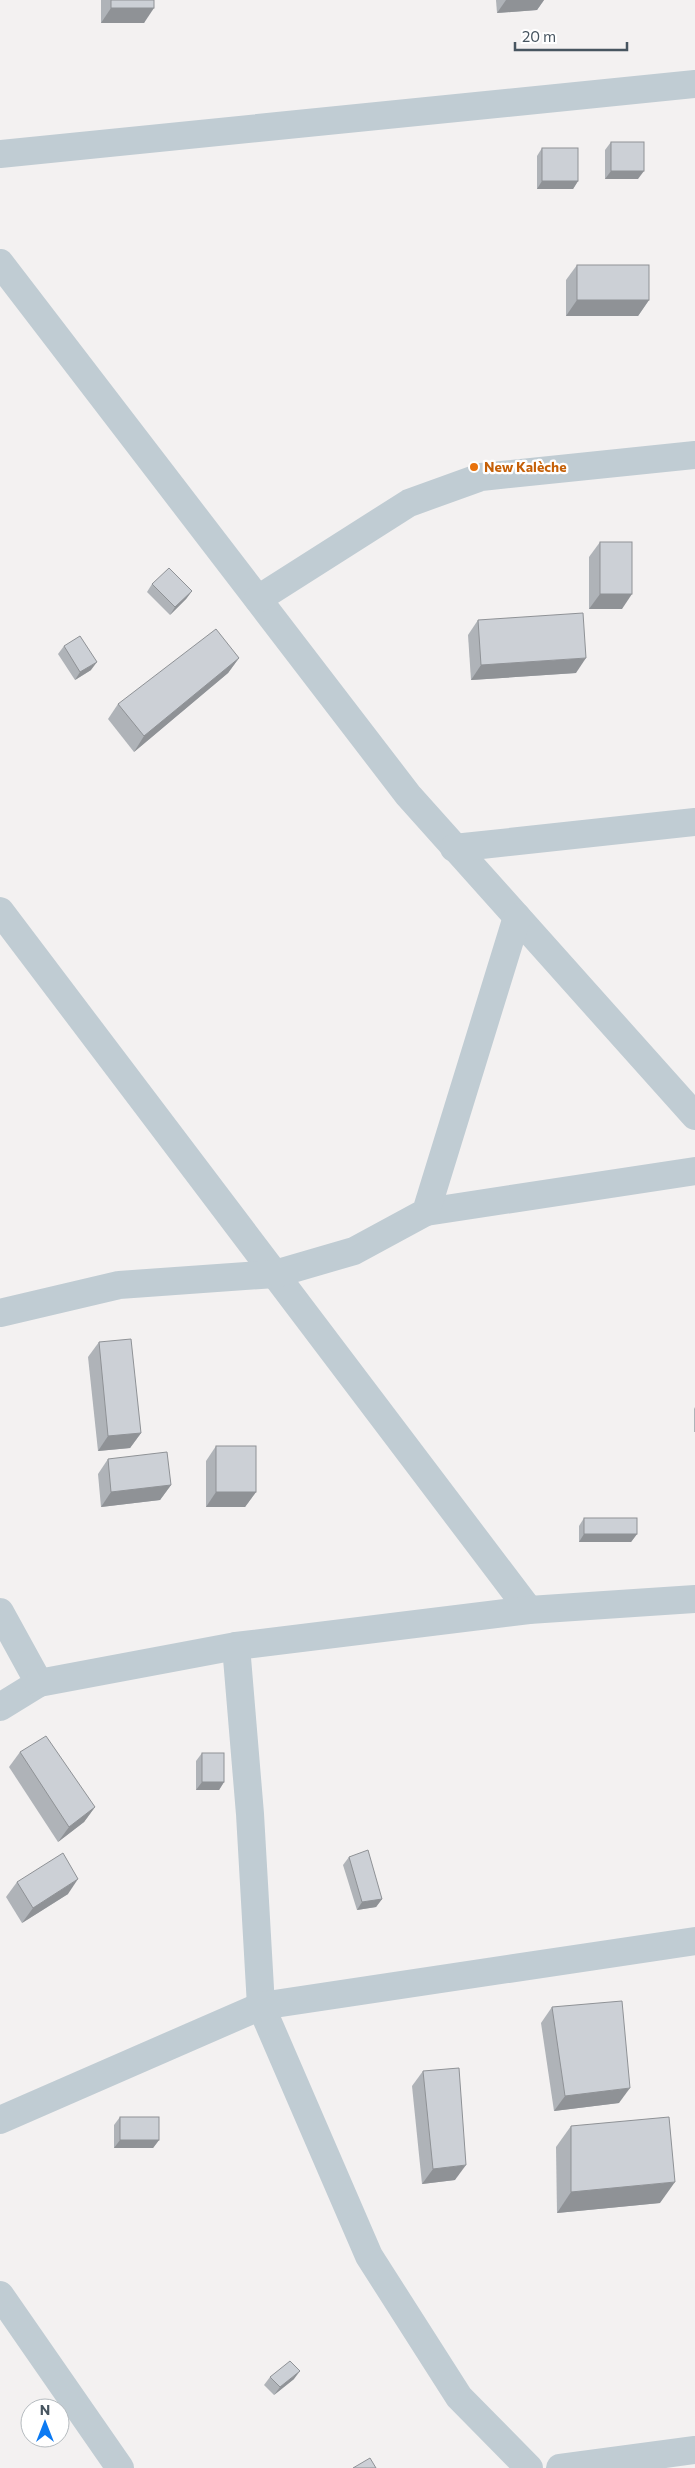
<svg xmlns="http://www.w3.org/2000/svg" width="695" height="2468" viewBox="0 0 695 2468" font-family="Commissioner,sans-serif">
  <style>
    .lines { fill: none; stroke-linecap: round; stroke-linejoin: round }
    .minor { stroke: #c0ccd3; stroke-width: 28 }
    .wall { fill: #afb3b8 }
    .shaded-wall { fill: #8f9296 }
    .building { fill: #ccd0d6; stroke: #8f9296 }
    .food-dot { fill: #e8710a; stroke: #fff; stroke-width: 2 }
    .labels { text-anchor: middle; stroke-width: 4.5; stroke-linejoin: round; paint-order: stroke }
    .food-label { font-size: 14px; font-weight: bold; fill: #c56008; stroke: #fff; text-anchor: start }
  </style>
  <rect width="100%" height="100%" fill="#f3f1f1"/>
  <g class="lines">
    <g class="minor">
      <polyline points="0,154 695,84"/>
      <polyline points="0,263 408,795 695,1116"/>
      <polyline points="258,599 409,503 481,477 695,455"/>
      <polyline points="454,848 695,822"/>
      <polyline points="0,911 529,1610"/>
      <polyline points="426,1212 695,1171"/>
      <polyline points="0,1313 119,1285 275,1274 354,1251 426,1212 517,917"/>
      <polyline points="0,1612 39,1683 0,1707"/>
      <polyline points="236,1646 250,1814 261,2006 369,2256 459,2397 529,2468"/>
      <polyline points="39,1683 236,1646 529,1610 695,1599"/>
      <polyline points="0,2120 261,2006 695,1941"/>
      <polyline points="0,2295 120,2468"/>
      <polyline points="560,2468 695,2450"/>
    </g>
  </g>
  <g class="wall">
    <polygon points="101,0 154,0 144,23 101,23"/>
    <polygon points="496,0 544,0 537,10 497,13"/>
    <polygon points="611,142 638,179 605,179 605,150"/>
    <polygon points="542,148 578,181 573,189 537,189 537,156"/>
    <polygon points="577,265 649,300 638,316 566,316 566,280"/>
    <polygon points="600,542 622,609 589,609 589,557"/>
    <polygon points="152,584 192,591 186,599 170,615 147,592"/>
    <polygon points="478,620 576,673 471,680 468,635"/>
    <polygon points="64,646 91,670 75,680 58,654"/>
    <polygon points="239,658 228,673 134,752 108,719 118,704"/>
    <polygon points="99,1342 141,1433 130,1448 98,1451 88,1357"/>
    <polygon points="695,1407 695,1432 694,1432 694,1409"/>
    <polygon points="216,1446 256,1492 245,1507 206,1507 206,1461"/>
    <polygon points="108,1459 171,1485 160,1500 101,1507 98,1474"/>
    <polygon points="584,1518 637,1534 631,1542 579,1542 579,1526"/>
    <polygon points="20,1752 95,1807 84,1822 58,1842 9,1767"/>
    <polygon points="202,1753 224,1782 219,1790 196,1790 196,1761"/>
    <polygon points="349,1857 382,1899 376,1907 357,1910 343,1865"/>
    <polygon points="17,1882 68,1894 22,1923 6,1897"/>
    <polygon points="552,2007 619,2103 554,2111 541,2023"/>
    <polygon points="423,2071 455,2180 422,2184 412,2086"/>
    <polygon points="120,2117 159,2140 153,2148 114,2148 114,2125"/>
    <polygon points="571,2126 660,2203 557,2213 556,2147"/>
    <polygon points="270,2377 294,2379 274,2395 264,2385"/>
  </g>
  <g class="shaded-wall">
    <polygon points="506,0 544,0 537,10 497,13"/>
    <polygon points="111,8 154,8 144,23 101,23"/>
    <polygon points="611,171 644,171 638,179 605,179"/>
    <polygon points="542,181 578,181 573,189 537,189"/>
    <polygon points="577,300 649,300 638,316 566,316"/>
    <polygon points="192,591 186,599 170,615 175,607"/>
    <polygon points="600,594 632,594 622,609 589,609"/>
    <polygon points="239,658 228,673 134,752 144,736"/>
    <polygon points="586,658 576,673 471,680 481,665"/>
    <polygon points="97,662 91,670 75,680 80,672"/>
    <polygon points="141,1433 130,1448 98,1451 108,1436"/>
    <polygon points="171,1485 160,1500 101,1507 111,1492"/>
    <polygon points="216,1492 256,1492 245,1507 206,1507"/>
    <polygon points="584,1534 637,1534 631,1542 579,1542"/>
    <polygon points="202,1782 224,1782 219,1790 196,1790"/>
    <polygon points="95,1807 84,1822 58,1842 69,1827"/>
    <polygon points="78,1879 68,1894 22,1923 33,1908"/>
    <polygon points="382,1899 376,1907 357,1910 362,1902"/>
    <polygon points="630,2088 619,2103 554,2111 565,2096"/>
    <polygon points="120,2140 159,2140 153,2148 114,2148"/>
    <polygon points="466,2165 455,2180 422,2184 433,2169"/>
    <polygon points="675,2182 660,2203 557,2213 571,2192"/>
    <polygon points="300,2371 294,2379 274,2395 280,2387"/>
  </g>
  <g class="building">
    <rect x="111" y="0" width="43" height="8"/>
    <rect x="611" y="142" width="33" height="29"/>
    <rect x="542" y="148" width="36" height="33"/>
    <rect x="577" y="265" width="72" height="35"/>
    <rect x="600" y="542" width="32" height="52"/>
    <polygon points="169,568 192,591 175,607 152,584"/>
    <polygon points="583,613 586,658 481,665 478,620"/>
    <polygon points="216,629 239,658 144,736 118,704"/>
    <polygon points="80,636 97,662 80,672 64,646"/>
    <polygon points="131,1339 141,1433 108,1436 99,1342"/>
    <rect x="216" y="1446" width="40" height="46"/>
    <polygon points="167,1452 171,1485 111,1492 108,1459"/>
    <rect x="584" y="1518" width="53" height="16"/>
    <polygon points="46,1736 95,1807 69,1827 20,1752"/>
    <rect x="202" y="1753" width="22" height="29"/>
    <polygon points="368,1850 382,1899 362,1902 349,1857"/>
    <polygon points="63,1853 78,1879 33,1908 17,1882"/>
    <polygon points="622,2001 630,2088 565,2096 552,2007"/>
    <polygon points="459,2068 466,2165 433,2169 423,2071"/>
    <rect x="120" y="2117" width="39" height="23"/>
    <polygon points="669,2117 675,2182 571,2192 571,2126"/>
    <polygon points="290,2361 300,2371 280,2387 270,2377"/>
    <polygon points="370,2458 376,2468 353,2468"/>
  </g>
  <circle class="food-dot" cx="474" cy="467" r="5"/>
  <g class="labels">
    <g class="food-label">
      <text x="484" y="472">New Kalèche</text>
    </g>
  </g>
  <g transform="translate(45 2423)"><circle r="24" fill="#ffffff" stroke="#b5bbbf"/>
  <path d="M0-4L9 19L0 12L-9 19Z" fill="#0c7af2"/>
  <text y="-8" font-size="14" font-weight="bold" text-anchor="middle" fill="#475560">N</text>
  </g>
  <path d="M515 42v8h112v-8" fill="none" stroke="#475560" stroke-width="2.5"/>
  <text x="522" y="42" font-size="15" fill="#475560" stroke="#ffffff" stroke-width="4" paint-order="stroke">20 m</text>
</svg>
